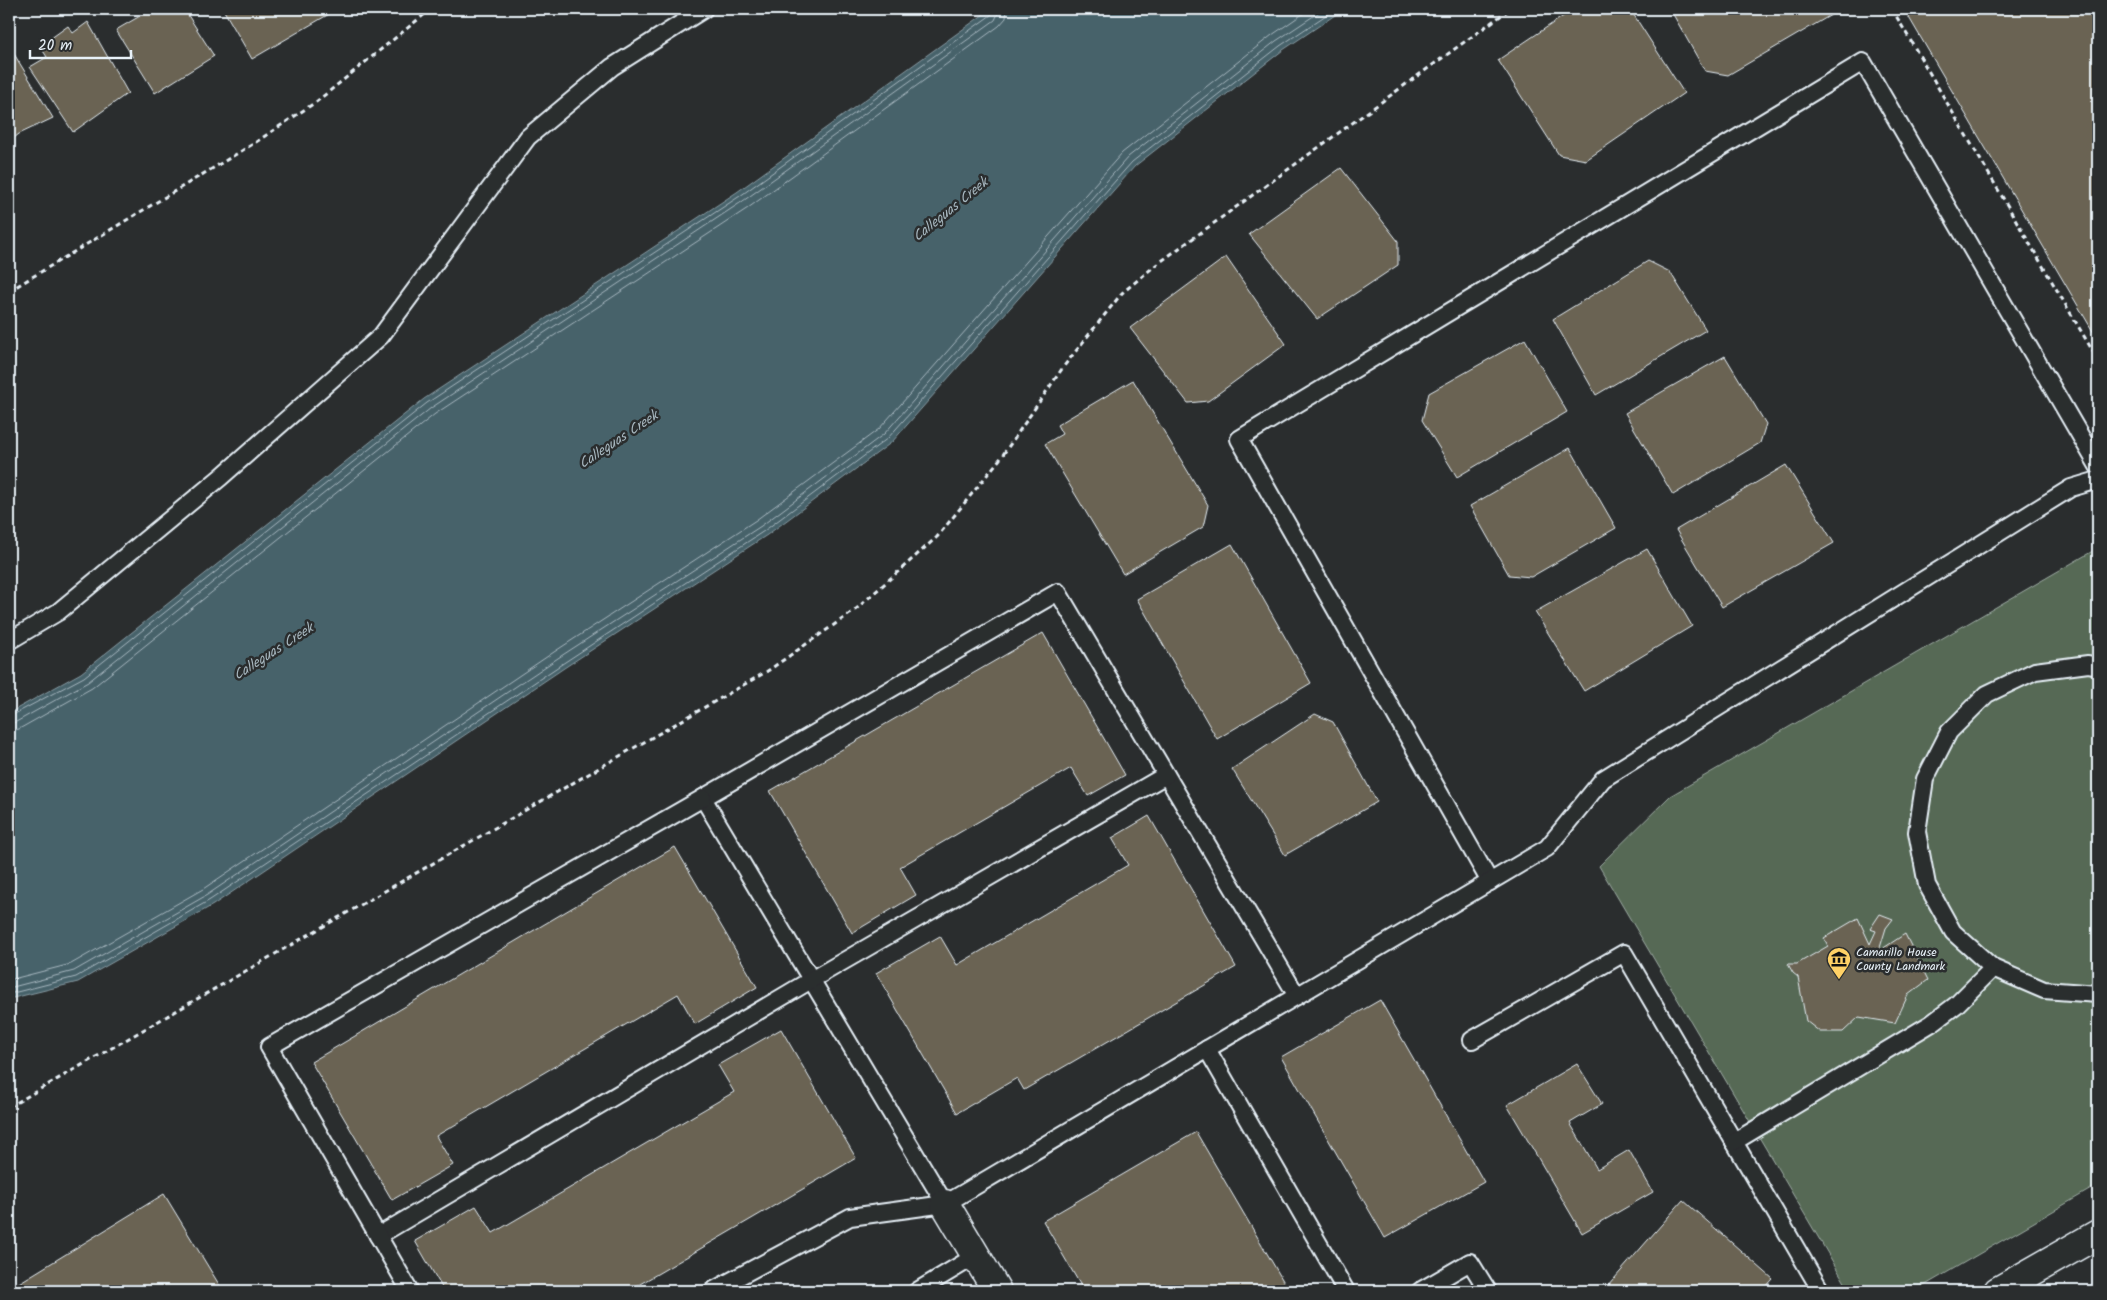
<svg xmlns="http://www.w3.org/2000/svg" width="2107" height="1300" viewBox="0 0 2107 1300" font-family="Kalam,sans-serif">
  <style>
    .green { fill: #566954; stroke: #9fada6 }
    .water { fill: #47626b; stroke: #879ba3 }
    .lines { fill: none; stroke-linecap: round; stroke-linejoin: round }
    .shore { stroke: #a8b8c0; stroke-width: 1 }
    .building { fill: #6a6352; stroke: #e8f1f8 }
    .service-casing { stroke: #e8f1f8; stroke-width: 20 }
    .minor-casing { stroke: #e8f1f8; stroke-width: 31 }
    .path { stroke: #e8f1f8; stroke-width: 3; stroke-dasharray: 5 4; stroke-linecap: butt }
    .service { stroke: #2a2d2e; stroke-width: 16 }
    .minor { stroke: #2a2d2e; stroke-width: 28 }
    .labels { text-anchor: middle; stroke-width: 5; stroke-linejoin: round; paint-order: stroke }
    .poi-label { font-size: 12px; fill: #e8f1f8; stroke: #2a2d2e; text-anchor: start }
    .water-label { font-size: 14px; font-style: italic; fill: #a8b8c0; stroke: #2a2d2e }
  </style>
  <rect width="100%" height="100%" fill="#2a2d2e"/>
  <filter id="ink" filterUnits="userSpaceOnUse"><feTurbulence type="fractalNoise" baseFrequency=".02" numOctaves="2"/><feDisplacementMap in="SourceGraphic" scale="10" xChannelSelector="R" yChannelSelector="G"/><feConvolveMatrix kernelMatrix="1 2 1 2 8 2 1 2 1" color-interpolation-filters="sRGB"/></filter>
  <g filter="url(#ink)">
    <polygon class="green" points="2098,548 2098,1185 1915,1291 1850,1291 1599,866 1670,796"/>
    <polygon class="water" points="991,9 1344,9 1283,50 1135,166 892,442 767,535 564,668 213,905 78,982 9,999 9,713 81,673 424,399 737,192"/>
    <g class="lines">
      <g class="shore">
        <polyline points="9,717 84,677 427,403 740,196 991,15 994,9"/>
        <polyline points="9,724 16,722 88,682 431,408 743,201 995,20 1000,9"/>
        <polyline points="9,731 19,729 92,688 435,414 748,208 999,26 1006,18 1007,9"/>
        <polyline points="9,980 71,964 203,889 554,652 756,520 879,429 1122,153 1272,35 1310,9"/>
        <polyline points="9,988 74,971 207,895 558,658 761,526 884,434 1128,157 1276,41 1324,9"/>
        <polyline points="9,994 76,977 210,900 562,664 764,531 888,438 1132,162 1280,46 1335,9"/>
      </g>
    </g>
    <g class="building">
      <polygon points="152,9 184,9 214,56 155,93 116,30"/>
      <polygon points="223,9 335,9 336,10 252,59"/>
      <polygon points="1574,9 1630,9 1684,93 1586,160 1559,155 1498,60"/>
      <polygon points="1670,9 1828,9 1831,15 1728,75 1705,71"/>
      <polygon points="1904,9 2098,9 2098,340"/>
      <polygon points="88,22 128,93 73,132 30,67 47,57 40,46 68,26 73,33"/>
      <polygon points="11,49 53,118 19,134 9,142 9,50"/>
      <polygon points="1341,168 1398,241 1398,265 1317,319 1249,234"/>
      <polygon points="1226,257 1286,344 1208,401 1188,403 1130,328"/>
      <polygon points="1648,261 1670,272 1706,330 1596,395 1553,319"/>
      <polygon points="1525,339 1567,412 1457,477 1422,420 1429,393"/>
      <polygon points="1725,356 1766,424 1760,443 1673,495 1625,413"/>
      <polygon points="1133,380 1208,505 1203,527 1123,574 1045,444 1062,434 1057,425"/>
      <polygon points="1570,448 1616,528 1531,577 1509,575 1470,506"/>
      <polygon points="1786,465 1834,543 1722,607 1676,530"/>
      <polygon points="1232,544 1311,683 1217,739 1137,599"/>
      <polygon points="1647,549 1692,626 1584,691 1535,612"/>
      <polygon points="1043,633 1125,775 1088,796 1071,768 900,867 916,895 852,933 770,791"/>
      <polygon points="1315,714 1333,722 1377,802 1285,855 1232,769"/>
      <polygon points="1149,816 1236,967 1024,1090 1017,1078 957,1113 876,973 940,936 957,965 1128,865 1112,838"/>
      <polygon points="675,847 757,987 695,1024 678,994 436,1136 453,1165 392,1200 311,1062"/>
      <polygon points="1880,914 1893,919 1886,928 1879,951 1905,934 1928,980 1908,995 1895,1023 1859,1017 1843,1032 1820,1032 1806,1021 1798,977 1793,973 1788,964 1797,964 1828,946 1824,938 1858,918 1870,944 1876,931 1870,929"/>
      <polygon points="1380,1000 1484,1182 1385,1238 1281,1057"/>
      <polygon points="781,1029 856,1158 628,1291 444,1291 415,1241 476,1206 493,1233 734,1092 718,1065"/>
      <polygon points="1577,1064 1602,1104 1570,1123 1597,1169 1629,1150 1653,1192 1582,1233 1507,1105"/>
      <polygon points="1196,1132 1289,1291 1084,1291 1043,1221"/>
      <polygon points="164,1194 223,1291 9,1291 9,1289"/>
      <polygon points="1683,1200 1773,1279 1762,1291 1612,1291 1607,1287"/>
    </g>
    <g class="lines">
      <g class="service-casing">
        <g id="service">
          <polyline points="9,641 58,612 221,477 381,336 528,137 612,67 704,9"/>
          <polyline points="2098,666 2088,664 2035,671 1987,694 1949,732 1925,779 1917,832 1927,885 1953,932 1993,968 2044,990 2098,994"/>
          <polyline points="1490,882 1239,439 1863,62 2098,466"/>
          <polyline points="1472,1040 1624,953 1821,1291"/>
          <polyline points="1207,1049 1346,1291"/>
          <polyline points="1734,1142 1932,1023 1956,1005 1993,968"/>
          <polyline points="945,1204 703,798 1058,592 1297,996"/>
          <polyline points="378,1236 811,980 1166,775"/>
          <polyline points="410,1291 269,1047 703,798"/>
          <polyline points="712,1291 850,1217 945,1204 1547,848 1603,779 2071,488 2098,480"/>
          <polyline points="917,1291 977,1255"/>
          <polyline points="1420,1291 1470,1262 1488,1291"/>
        </g>
      </g>
      <g class="minor-casing">
        <g id="minor">
          <polyline points="945,1204 997,1291"/>
          <polyline points="1998,1291 2098,1234"/>
        </g>
      </g>
      <g class="path">
        <polyline points="1892,9 2098,360"/>
        <polyline points="9,291 253,144 316,102 431,9"/>
        <polyline points="9,1107 766,672 854,611 937,537 1000,459 1064,366 1122,293 1156,265 1510,9"/>
      </g>
      <use href="#service" class="service"/>
      <use href="#minor" class="minor"/>
    </g>
  </g>
  <defs>
    <g id="museum-pin" transform="scale(1.25)"><path d="M0 17L-7.5 6A9.5 9.5 0 1 1 7.5 6Z" fill="#ffd166" stroke="#2a2d2e"/><path d="M0-6L6-3V-2H-6V-3ZM-5-1h2V3h-2ZM-1-1h2V3h-2ZM3-1h2V3H3ZM-6 4H6V6H-6Z" fill="#111"/></g>
  </defs>
  <g fill-rule="evenodd">
    <use href="#museum-pin" x="1839" y="959"/>
  </g>
  <g class="labels">
    <g class="poi-label">
      <text x="1856" y="956">Camarillo House<tspan x="1856" dy="14">County Landmark</tspan></text>
    </g>
    <g class="water-label">
      <text transform="translate(950 209) rotate(-39)" y="5">Calleguas Creek</text>
      <text transform="translate(618 439) rotate(-34)" y="5">Calleguas Creek</text>
      <text transform="translate(273 651) rotate(-33)" y="5">Calleguas Creek</text>
    </g>
  </g>
  <rect width="2107" height="1300" fill="none" stroke="#2a2d2e" stroke-width="30"/>
  <rect x="15" y="15" width="2077" height="1270" fill="none" stroke="#e8f1f8" stroke-width="2" filter="url(#ink)"/>
  <path d="M30 50v8h101v-8" fill="none" stroke="#e8f1f8" stroke-width="2.5"/>
  <text x="38" y="50" font-size="15" fill="#e8f1f8" stroke="#2a2d2e" stroke-width="4" paint-order="stroke">20 m</text>
</svg>
